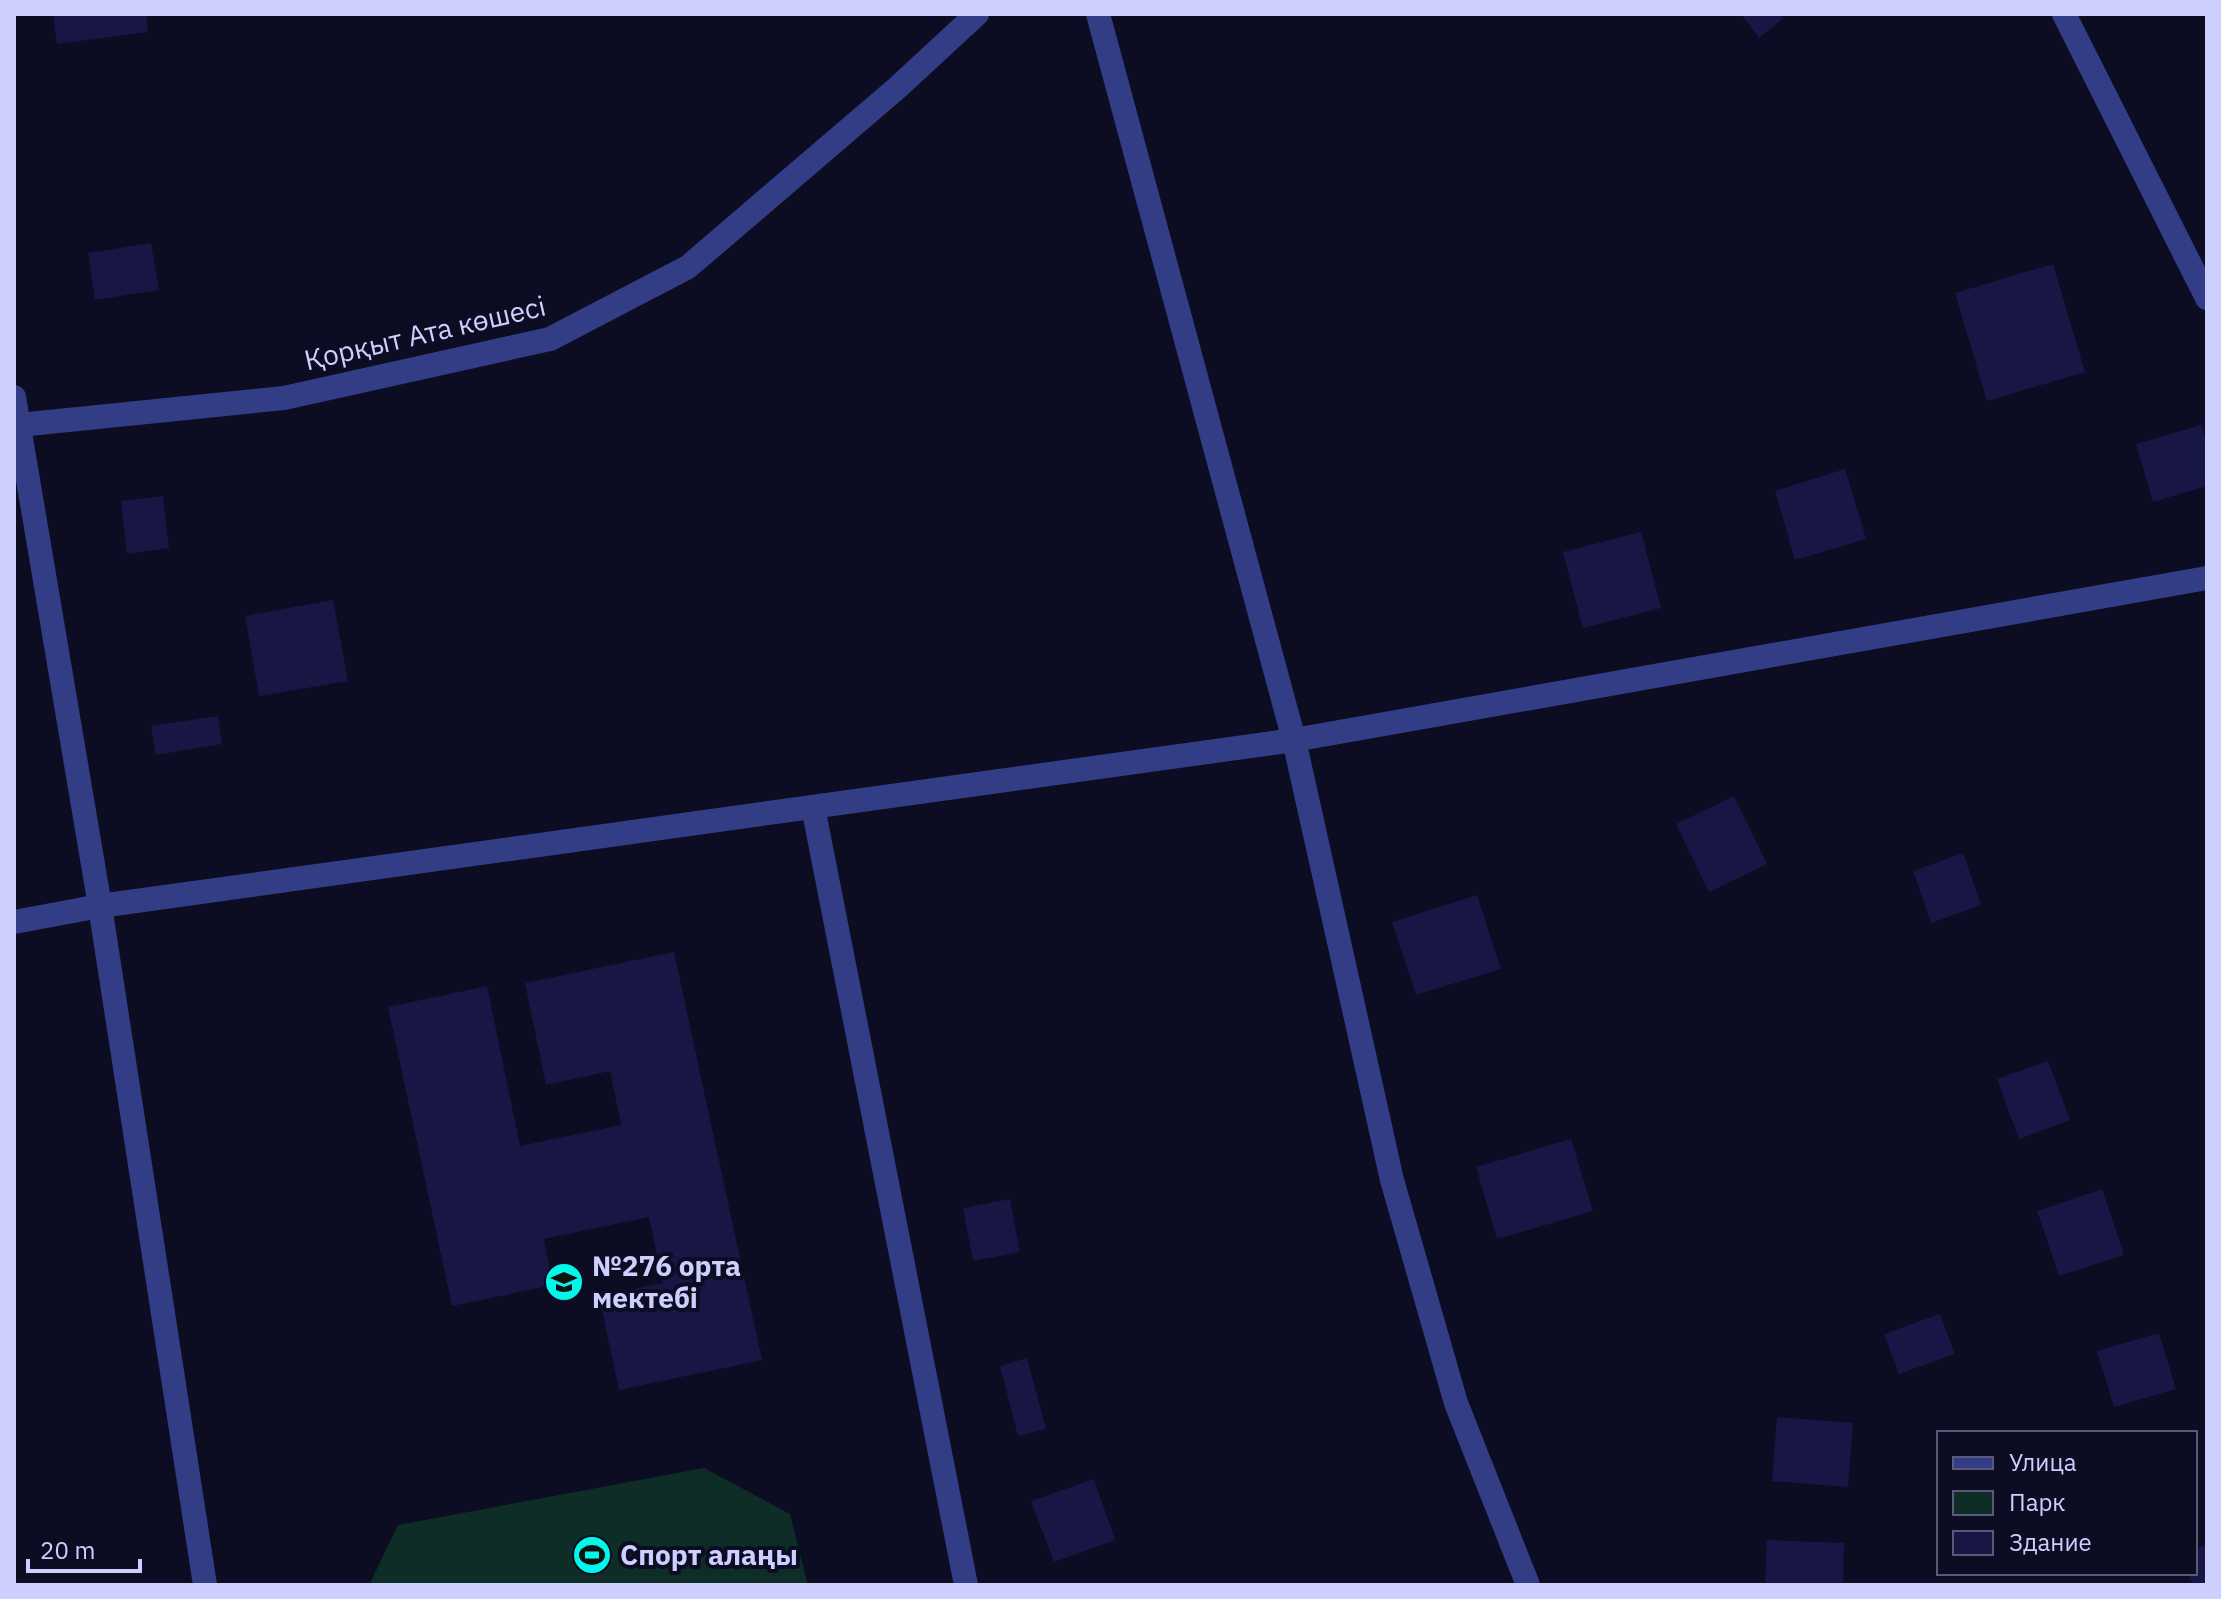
<svg xmlns="http://www.w3.org/2000/svg" width="2221" height="1599" viewBox="0 0 2221 1599" font-family="'IBM Plex Sans',sans-serif">
  <style>
    .green { fill: #0e2d27 }
    .building { fill: #181645 }
    .lines { fill: none; stroke-linecap: round; stroke-linejoin: round }
    .minor { stroke: #333d85; stroke-width: 24 }
    .labels { text-anchor: middle; stroke-width: 8; stroke-linejoin: round; paint-order: stroke }
    .street-label { font-size: 28px; fill: #cdcfff; stroke: #0c0c22 }
    .poi-label { font-size: 28px; font-weight: bold; fill: #cdcfff; stroke: #0c0c22; text-anchor: start }
  </style>
  <rect width="100%" height="100%" fill="#0c0c22"/>
  <polygon class="green" points="704,1468 790,1514 808,1585 369,1585 398,1525"/>
  <g class="building">
    <polygon points="53,14 146,14 148,32 57,44"/>
    <polygon points="1741,14 1780,14 1784,18 1759,38"/>
    <polygon points="151,243 159,290 95,300 88,253"/>
    <polygon points="2053,264 2085,372 1987,401 1955,293"/>
    <polygon points="2201,425 2207,445 2207,486 2153,502 2136,444"/>
    <polygon points="1845,469 1866,539 1795,560 1775,491"/>
    <polygon points="163,496 169,548 127,554 121,501"/>
    <polygon points="1641,532 1661,608 1583,628 1563,552"/>
    <polygon points="333,600 348,681 259,696 245,616"/>
    <polygon points="218,716 222,744 156,755 151,726"/>
    <polygon points="1734,796 1767,864 1709,892 1676,824"/>
    <polygon points="1963,853 1981,905 1931,923 1913,871"/>
    <polygon points="1477,895 1501,969 1416,995 1392,922"/>
    <polygon points="674,952 762,1360 619,1390 599,1296 663,1283 649,1217 544,1239 553,1285 452,1306 388,1007 487,986 520,1146 621,1125 610,1071 546,1085 525,983"/>
    <polygon points="2048,1061 2070,1120 2019,1139 1997,1079"/>
    <polygon points="1571,1139 1593,1211 1497,1239 1476,1167"/>
    <polygon points="2102,1189 2124,1255 2059,1276 2037,1211"/>
    <polygon points="1010,1199 1020,1252 973,1261 963,1208"/>
    <polygon points="1940,1314 1955,1354 1899,1374 1884,1334"/>
    <polygon points="2159,1333 2176,1389 2114,1407 2097,1351"/>
    <polygon points="1027,1358 1046,1429 1018,1436 1000,1366"/>
    <polygon points="1777,1417 1853,1423 1848,1487 1772,1481"/>
    <polygon points="1094,1479 1115,1540 1054,1562 1031,1501"/>
    <polygon points="1767,1540 1844,1543 1843,1585 1765,1585"/>
    <polygon points="2207,1544 2207,1585 2193,1585 2188,1573 2195,1573 2195,1549"/>
  </g>
  <g class="lines">
    <g class="minor">
      <polyline points="1098,14 1294,740 2207,578"/>
      <polyline points="2064,14 2207,298"/>
      <polyline points="14,397 100,906 205,1585"/>
      <polyline points="19,425 284,398 550,339 688,267 897,88 977,14"/>
      <polyline points="813,807 966,1585"/>
      <polyline points="14,922 100,906 1294,740 1392,1180 1456,1403 1528,1585"/>
    </g>
  </g>
  <defs>
    <g id="school-disc" transform="scale(2)"><circle r="9.5" fill="#00f8e9" stroke="#0c0c22"/><path d="M0-5L7-2L0 1L-7-2ZM-4 1L0 2.5L4 1V4Q0 6-4 4Z" fill="#111"/></g>
    <g id="stadium-disc" transform="scale(2)"><circle r="9.5" fill="#00f8e9" stroke="#0c0c22"/><path d="M0-5a6.5 5 0 1 0 0 10a6.5 5 0 1 0 0-10ZM-3.5-1.8h7v3.6h-7Z" fill="#111"/></g>
  </defs>
  <g fill-rule="evenodd">
    <use href="#school-disc" x="564" y="1282"/>
    <use href="#stadium-disc" x="592" y="1555"/>
  </g>
  <g class="labels">
    <g class="street-label">
      <text transform="translate(425 333) rotate(-13)" y="10">Қорқыт Ата көшесі</text>
    </g>
    <g class="poi-label">
      <text x="592" y="1276">№276 орта<tspan x="592" dy="32">мектебі</tspan></text>
      <text x="620" y="1565">Спорт алаңы</text>
    </g>
  </g>
  <rect width="2221" height="1599" fill="none" stroke="#cdcfff" stroke-width="32"/>
  <rect x="1937" y="1431" width="260" height="144" fill="#0c0c22" stroke="#595a7a" stroke-width="2"/>
  <rect x="1953" y="1457" width="40" height="12" fill="#333d85" stroke="#595a7a" stroke-width="2"/>
  <text x="2009" y="1471" font-size="24" fill="#cdcfff">Улица</text>
  <rect x="1953" y="1491" width="40" height="24" fill="#0e2d27" stroke="#595a7a" stroke-width="2"/>
  <text x="2009" y="1511" font-size="24" fill="#cdcfff">Парк</text>
  <rect x="1953" y="1531" width="40" height="24" fill="#181645" stroke="#595a7a" stroke-width="2"/>
  <text x="2009" y="1551" font-size="24" fill="#cdcfff">Здание</text>
  <path d="M28 1559v12h112v-12" fill="none" stroke="#cdcfff" stroke-width="4"/>
  <text x="40" y="1559" font-size="24" fill="#cdcfff" stroke="#0c0c22" stroke-width="6" paint-order="stroke">20 m</text>
</svg>
